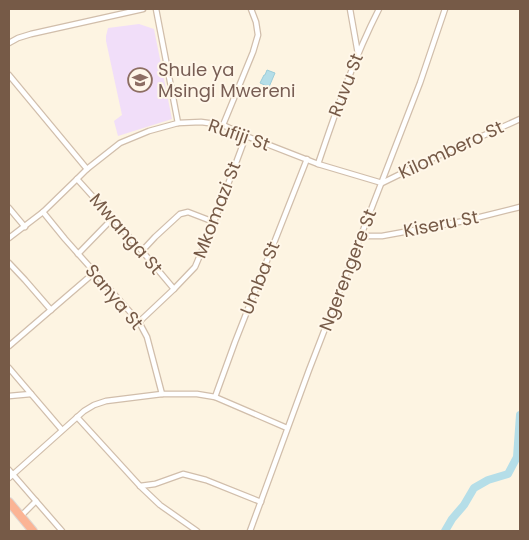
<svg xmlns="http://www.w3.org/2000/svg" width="529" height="540" viewBox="0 0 529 540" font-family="Poppins,sans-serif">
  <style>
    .education { fill: #f1def9 }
    .water { fill: #b5dee8; stroke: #9bcdda }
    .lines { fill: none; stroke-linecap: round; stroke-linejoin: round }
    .river { stroke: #b5dee8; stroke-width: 8 }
    .street-casing { stroke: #d1beab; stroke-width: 7 }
    .highway-casing { stroke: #ded7d3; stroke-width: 10 }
    .street { stroke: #fff; stroke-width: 4.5 }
    .highway { stroke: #fbb495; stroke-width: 8 }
    .labels { text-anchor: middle; stroke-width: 4; stroke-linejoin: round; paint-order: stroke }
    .education-label { font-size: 18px; fill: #785e54; stroke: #fff7e9; text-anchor: start }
    .street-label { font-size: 18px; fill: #765a47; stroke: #fff7e9 }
  </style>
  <rect width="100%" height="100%" fill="#fdf4e2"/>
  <polygon class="education" points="139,24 154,29 172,119 118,136 114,121 122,115 106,41 106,36 108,28"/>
  <polygon class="water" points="267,70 275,73 269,87 260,83 264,75 265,75"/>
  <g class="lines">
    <polyline class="river" points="445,531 452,519 464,505 474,488 488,480 508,474 517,457 520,415"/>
    <g class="street-casing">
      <g id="street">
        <polyline points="156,9 178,123"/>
        <polyline points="350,9 358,54"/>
        <polyline points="9,43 18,38 31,34 143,9"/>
        <polyline points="9,75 87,169"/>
        <polyline points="223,125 253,52 258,35 256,22 251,9"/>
        <path d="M 318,164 C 336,111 354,58 379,9"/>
        <polyline points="77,179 142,251 174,289"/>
        <polyline points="9,208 25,227"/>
        <polyline points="43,212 65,239 139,322 147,337 162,394"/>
        <polyline points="361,236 382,236 464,221 520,207"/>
        <polyline points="9,238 43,212 77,179 87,169 120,143 149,131 178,123 201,122 223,125 246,136 318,164 382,183 427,161 520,119"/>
        <polyline points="142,251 155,237 180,214 188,212 214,222"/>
        <polyline points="78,254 112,219"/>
        <polyline points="9,263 25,280 51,310"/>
        <polyline points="139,322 174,289 195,267 214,222 246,136"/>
        <polyline points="9,346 95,272"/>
        <polyline points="9,368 62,430"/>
        <polyline points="9,396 31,394"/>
        <polyline points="215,397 235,342 307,159"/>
        <polyline points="77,417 140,486 160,505 197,531"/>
        <polyline points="9,470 62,531"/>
        <polyline points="9,478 84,411 94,405 106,401 162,394 197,394 215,397 287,428"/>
        <polyline points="140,486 155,484 183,474 206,480 261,502"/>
        <polyline points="21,516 36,501"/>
        <polyline points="250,531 309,370 420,83 445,9"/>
      </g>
    </g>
    <g class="highway-casing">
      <polyline id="highway" points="9,502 33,531"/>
    </g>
    <use href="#street" class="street"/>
    <use href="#highway" class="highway"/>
  </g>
  <defs>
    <g id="school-ring" transform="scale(1.25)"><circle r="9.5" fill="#fff7e9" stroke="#8d6e63" stroke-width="1.5"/><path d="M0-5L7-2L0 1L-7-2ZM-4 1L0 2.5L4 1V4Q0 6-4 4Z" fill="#8d6e63"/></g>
  </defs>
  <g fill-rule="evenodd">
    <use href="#school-ring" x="140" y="80"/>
  </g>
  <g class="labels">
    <g class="education-label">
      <text x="158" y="76">Shule ya<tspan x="158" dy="21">Msingi Mwereni</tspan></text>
    </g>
    <g class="street-label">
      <text transform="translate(346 85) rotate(-69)" y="6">Ruvu St</text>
      <text transform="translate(239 135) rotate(19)" y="6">Rufiji St</text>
      <text transform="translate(451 150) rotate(-25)" y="6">Kilombero St</text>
      <text transform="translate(217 210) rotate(-69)" y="6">Mkomazi St</text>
      <text transform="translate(441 224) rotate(-11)" y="6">Kiseru St</text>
      <text transform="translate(126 234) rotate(49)" y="6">Mwanga St</text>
      <text transform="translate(348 270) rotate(-69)" y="6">Ngerengere St</text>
      <text transform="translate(260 278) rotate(-68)" y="6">Umba St</text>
      <text transform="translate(114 297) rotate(50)" y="6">Sanya St</text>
    </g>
  </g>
  <rect width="529" height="540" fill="none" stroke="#765a47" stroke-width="20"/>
</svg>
